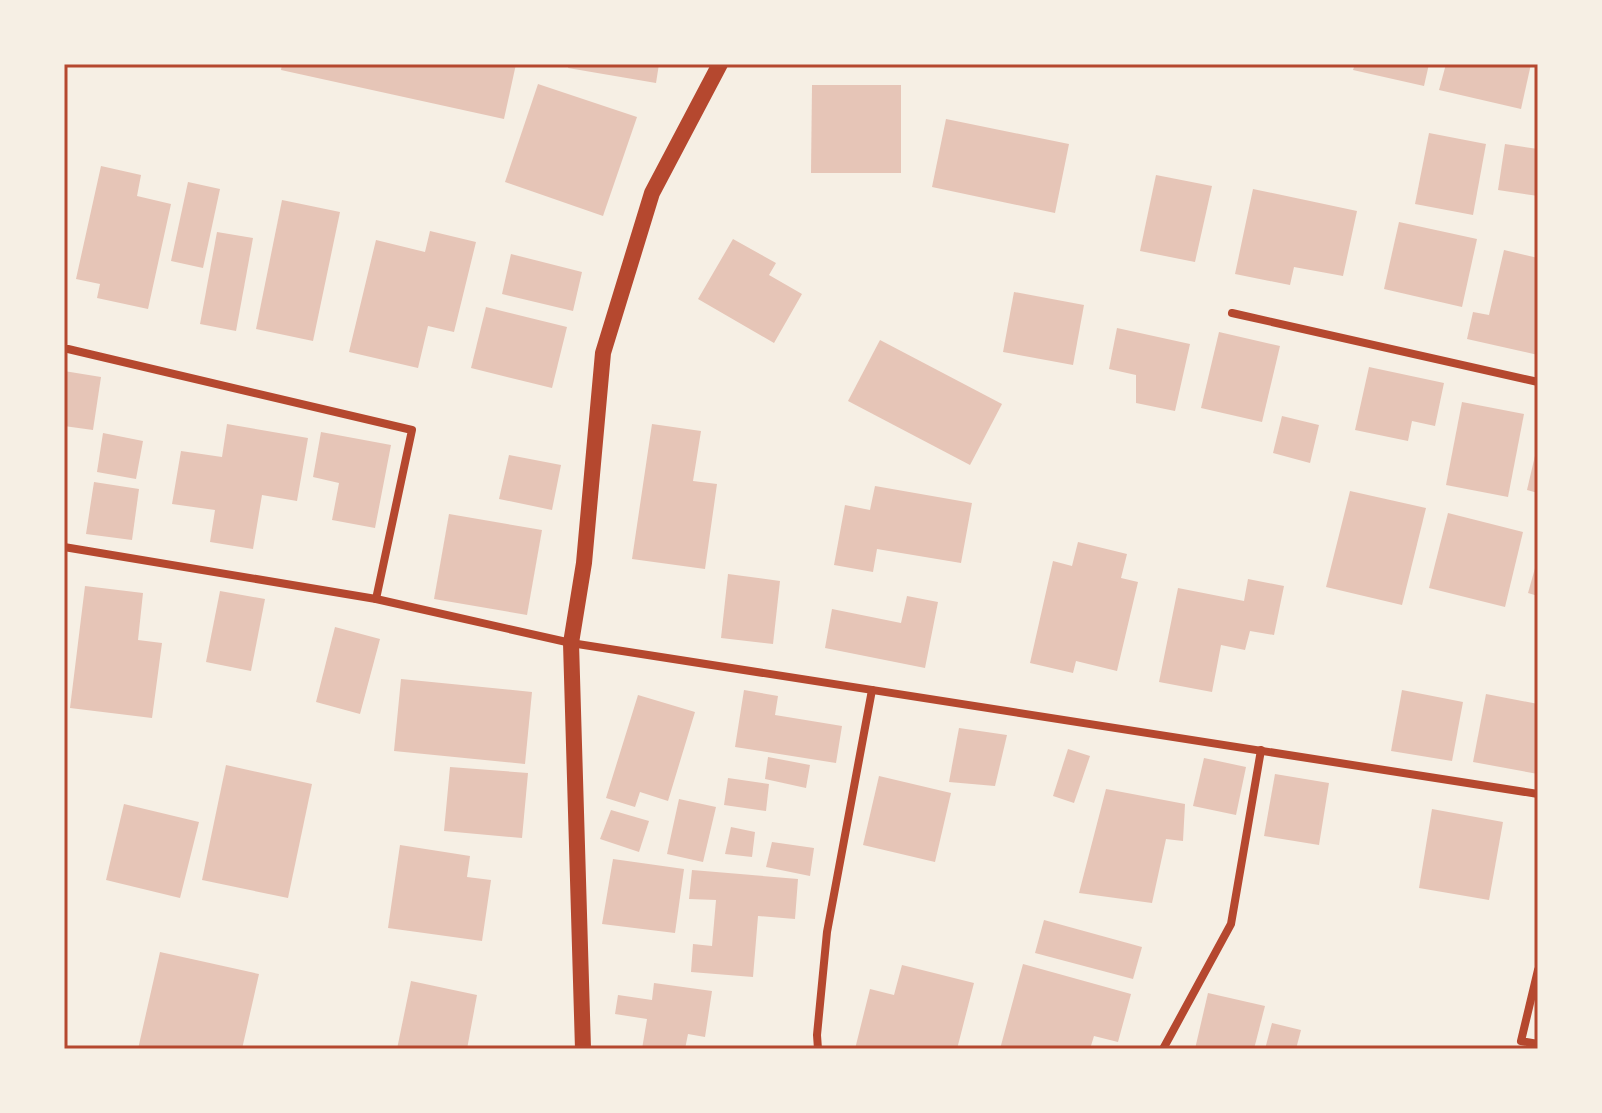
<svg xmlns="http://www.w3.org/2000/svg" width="1602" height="1113" viewBox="0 0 1602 1113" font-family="Cabin,sans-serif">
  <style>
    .building { fill: #e6c5b7 }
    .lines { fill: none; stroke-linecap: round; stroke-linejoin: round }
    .minor { stroke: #b5482f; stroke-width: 8 }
    .secondary { stroke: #b5482f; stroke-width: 16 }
    .neatline { fill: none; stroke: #b5482f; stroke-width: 3 }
  </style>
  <rect width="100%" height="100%" fill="#f6efe4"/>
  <g class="building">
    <polygon points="282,64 516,64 504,119 281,70"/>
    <polygon points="569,64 659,64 656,83 568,68"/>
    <polygon points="1355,64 1429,64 1424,86 1353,70"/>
    <polygon points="1446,64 1531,64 1521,109 1439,90"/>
    <polygon points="538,84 637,117 603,216 505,182"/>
    <polygon points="812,85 901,85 901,173 811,173"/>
    <polygon points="946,119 1069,144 1055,213 932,187"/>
    <polygon points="1429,133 1486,144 1473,215 1415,204"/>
    <polygon points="1505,144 1538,149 1538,196 1498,190"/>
    <polygon points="101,166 141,175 137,196 171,204 148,309 97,298 100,284 76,279"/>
    <polygon points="1156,175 1212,186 1195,262 1140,251"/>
    <polygon points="188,182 220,189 203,268 171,261"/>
    <polygon points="1253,189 1357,211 1343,276 1294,267 1290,285 1235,274"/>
    <polygon points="282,200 340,212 313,341 256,329"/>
    <polygon points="1399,222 1477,239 1462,307 1384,289"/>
    <polygon points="430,231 476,242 454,332 428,326 418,368 349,352 376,240 425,252"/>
    <polygon points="217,232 253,238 236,331 200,324"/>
    <polygon points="733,239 776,263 769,275 802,294 774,343 698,299"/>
    <polygon points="1504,250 1538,258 1538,355 1467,339 1473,312 1489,315"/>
    <polygon points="511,254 582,272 573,311 502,294"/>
    <polygon points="1014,292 1084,305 1073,365 1003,352"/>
    <polygon points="486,307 567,327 552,388 471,368"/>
    <polygon points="1117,328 1190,344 1175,411 1136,403 1136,375 1109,369"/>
    <polygon points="1219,332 1280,346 1262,422 1201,408"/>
    <polygon points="880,340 1002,404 970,465 848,401"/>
    <polygon points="1369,367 1444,383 1435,426 1412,421 1408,441 1355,430"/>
    <polygon points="64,371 101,377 93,430 64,426"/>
    <polygon points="1462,402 1524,414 1508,497 1446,485"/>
    <polygon points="1282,416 1319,425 1310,463 1273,453"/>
    <polygon points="227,424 308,438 297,501 262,495 253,549 210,542 215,510 172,504 181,451 222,457"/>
    <polygon points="652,424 701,431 693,481 717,484 705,569 632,559"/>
    <polygon points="321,432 391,445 375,528 332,520 339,483 313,477"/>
    <polygon points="103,433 143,441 136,479 97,472"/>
    <polygon points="1537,447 1538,448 1538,493 1527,490"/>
    <polygon points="509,455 561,465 552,510 499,499"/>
    <polygon points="94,482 139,489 132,540 86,534"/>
    <polygon points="875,486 972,503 961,563 877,549 873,572 834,565 845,505 870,510"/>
    <polygon points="1350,491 1426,508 1402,605 1326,587"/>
    <polygon points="1448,513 1523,532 1505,607 1429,588"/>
    <polygon points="449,514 542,530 527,615 434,599"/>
    <polygon points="1078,542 1127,554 1121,578 1138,582 1117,671 1076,661 1073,673 1030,663 1053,561 1072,566"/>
    <polygon points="1537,561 1538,561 1538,596 1528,593"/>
    <polygon points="728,574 780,581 773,644 721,638"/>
    <polygon points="1248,579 1284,586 1274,635 1250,631 1245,650 1221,645 1212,692 1159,682 1178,588 1244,601"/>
    <polygon points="85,586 143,593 138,640 162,643 152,718 70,708"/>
    <polygon points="220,591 265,599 251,671 206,662"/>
    <polygon points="907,596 938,602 925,668 825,648 832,609 901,623"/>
    <polygon points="335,627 380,639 360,714 316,702"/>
    <polygon points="401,679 532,692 525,764 394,751"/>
    <polygon points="744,690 778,696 775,715 842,726 836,763 735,747"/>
    <polygon points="1402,690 1463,702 1452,761 1391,751"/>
    <polygon points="1486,694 1538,704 1538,774 1473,762"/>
    <polygon points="638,695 695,712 668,801 640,792 635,807 606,798"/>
    <polygon points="959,728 1007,735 995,786 949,782"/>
    <polygon points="1068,749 1090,756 1074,803 1053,796"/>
    <polygon points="768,757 810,765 806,788 765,779"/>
    <polygon points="1204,758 1246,767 1236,815 1193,806"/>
    <polygon points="226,765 312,784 288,898 202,880"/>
    <polygon points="450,767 528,773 522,838 444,831"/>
    <polygon points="1275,774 1329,783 1319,845 1264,836"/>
    <polygon points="879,776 951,793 935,862 863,845"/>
    <polygon points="728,778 769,784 766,811 724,805"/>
    <polygon points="1106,789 1185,804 1183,841 1166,839 1152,903 1079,893"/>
    <polygon points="679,799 716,807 703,862 667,854"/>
    <polygon points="124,804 199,822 180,898 106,880"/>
    <polygon points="1432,809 1503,822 1489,900 1419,888"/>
    <polygon points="611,810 649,821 639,852 600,839"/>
    <polygon points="731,827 755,832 752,857 725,854"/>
    <polygon points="772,842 814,848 810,876 766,867"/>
    <polygon points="400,845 470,856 467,877 491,880 482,941 388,928"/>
    <polygon points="613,859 684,869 675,933 602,924"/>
    <polygon points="692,870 798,879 795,919 758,916 753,977 691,972 693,944 712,946 716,900 689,899"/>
    <polygon points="1044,920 1142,947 1133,979 1035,953"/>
    <polygon points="160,952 259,974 242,1049 138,1049"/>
    <polygon points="1023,964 1131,994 1118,1042 1094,1036 1090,1049 1000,1049"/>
    <polygon points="902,965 974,983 957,1049 855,1049 870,989 894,995"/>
    <polygon points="411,981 477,995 467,1049 397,1049"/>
    <polygon points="654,983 712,991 705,1037 688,1034 685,1049 642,1049 647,1019 615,1014 618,995 652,1000"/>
    <polygon points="1208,993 1265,1006 1254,1049 1195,1049"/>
    <polygon points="1272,1023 1301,1030 1296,1049 1265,1049"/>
  </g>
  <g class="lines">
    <g class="minor">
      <polyline points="1232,313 1538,382"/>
      <polyline points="68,349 412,430 376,599"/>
      <polyline points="64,547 376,599 571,643 1538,794"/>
      <polyline points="1538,970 1521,1041 1538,1044"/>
      <polyline points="818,1049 817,1035 827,932 872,690"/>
      <polyline points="1163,1049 1231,924 1261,750"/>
    </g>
    <polyline class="secondary" points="583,1049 571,643 584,563 603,353 652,193 720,64"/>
  </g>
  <rect width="1602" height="1113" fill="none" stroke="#f6efe4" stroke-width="132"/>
  <rect x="66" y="66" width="1470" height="981" class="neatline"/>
</svg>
